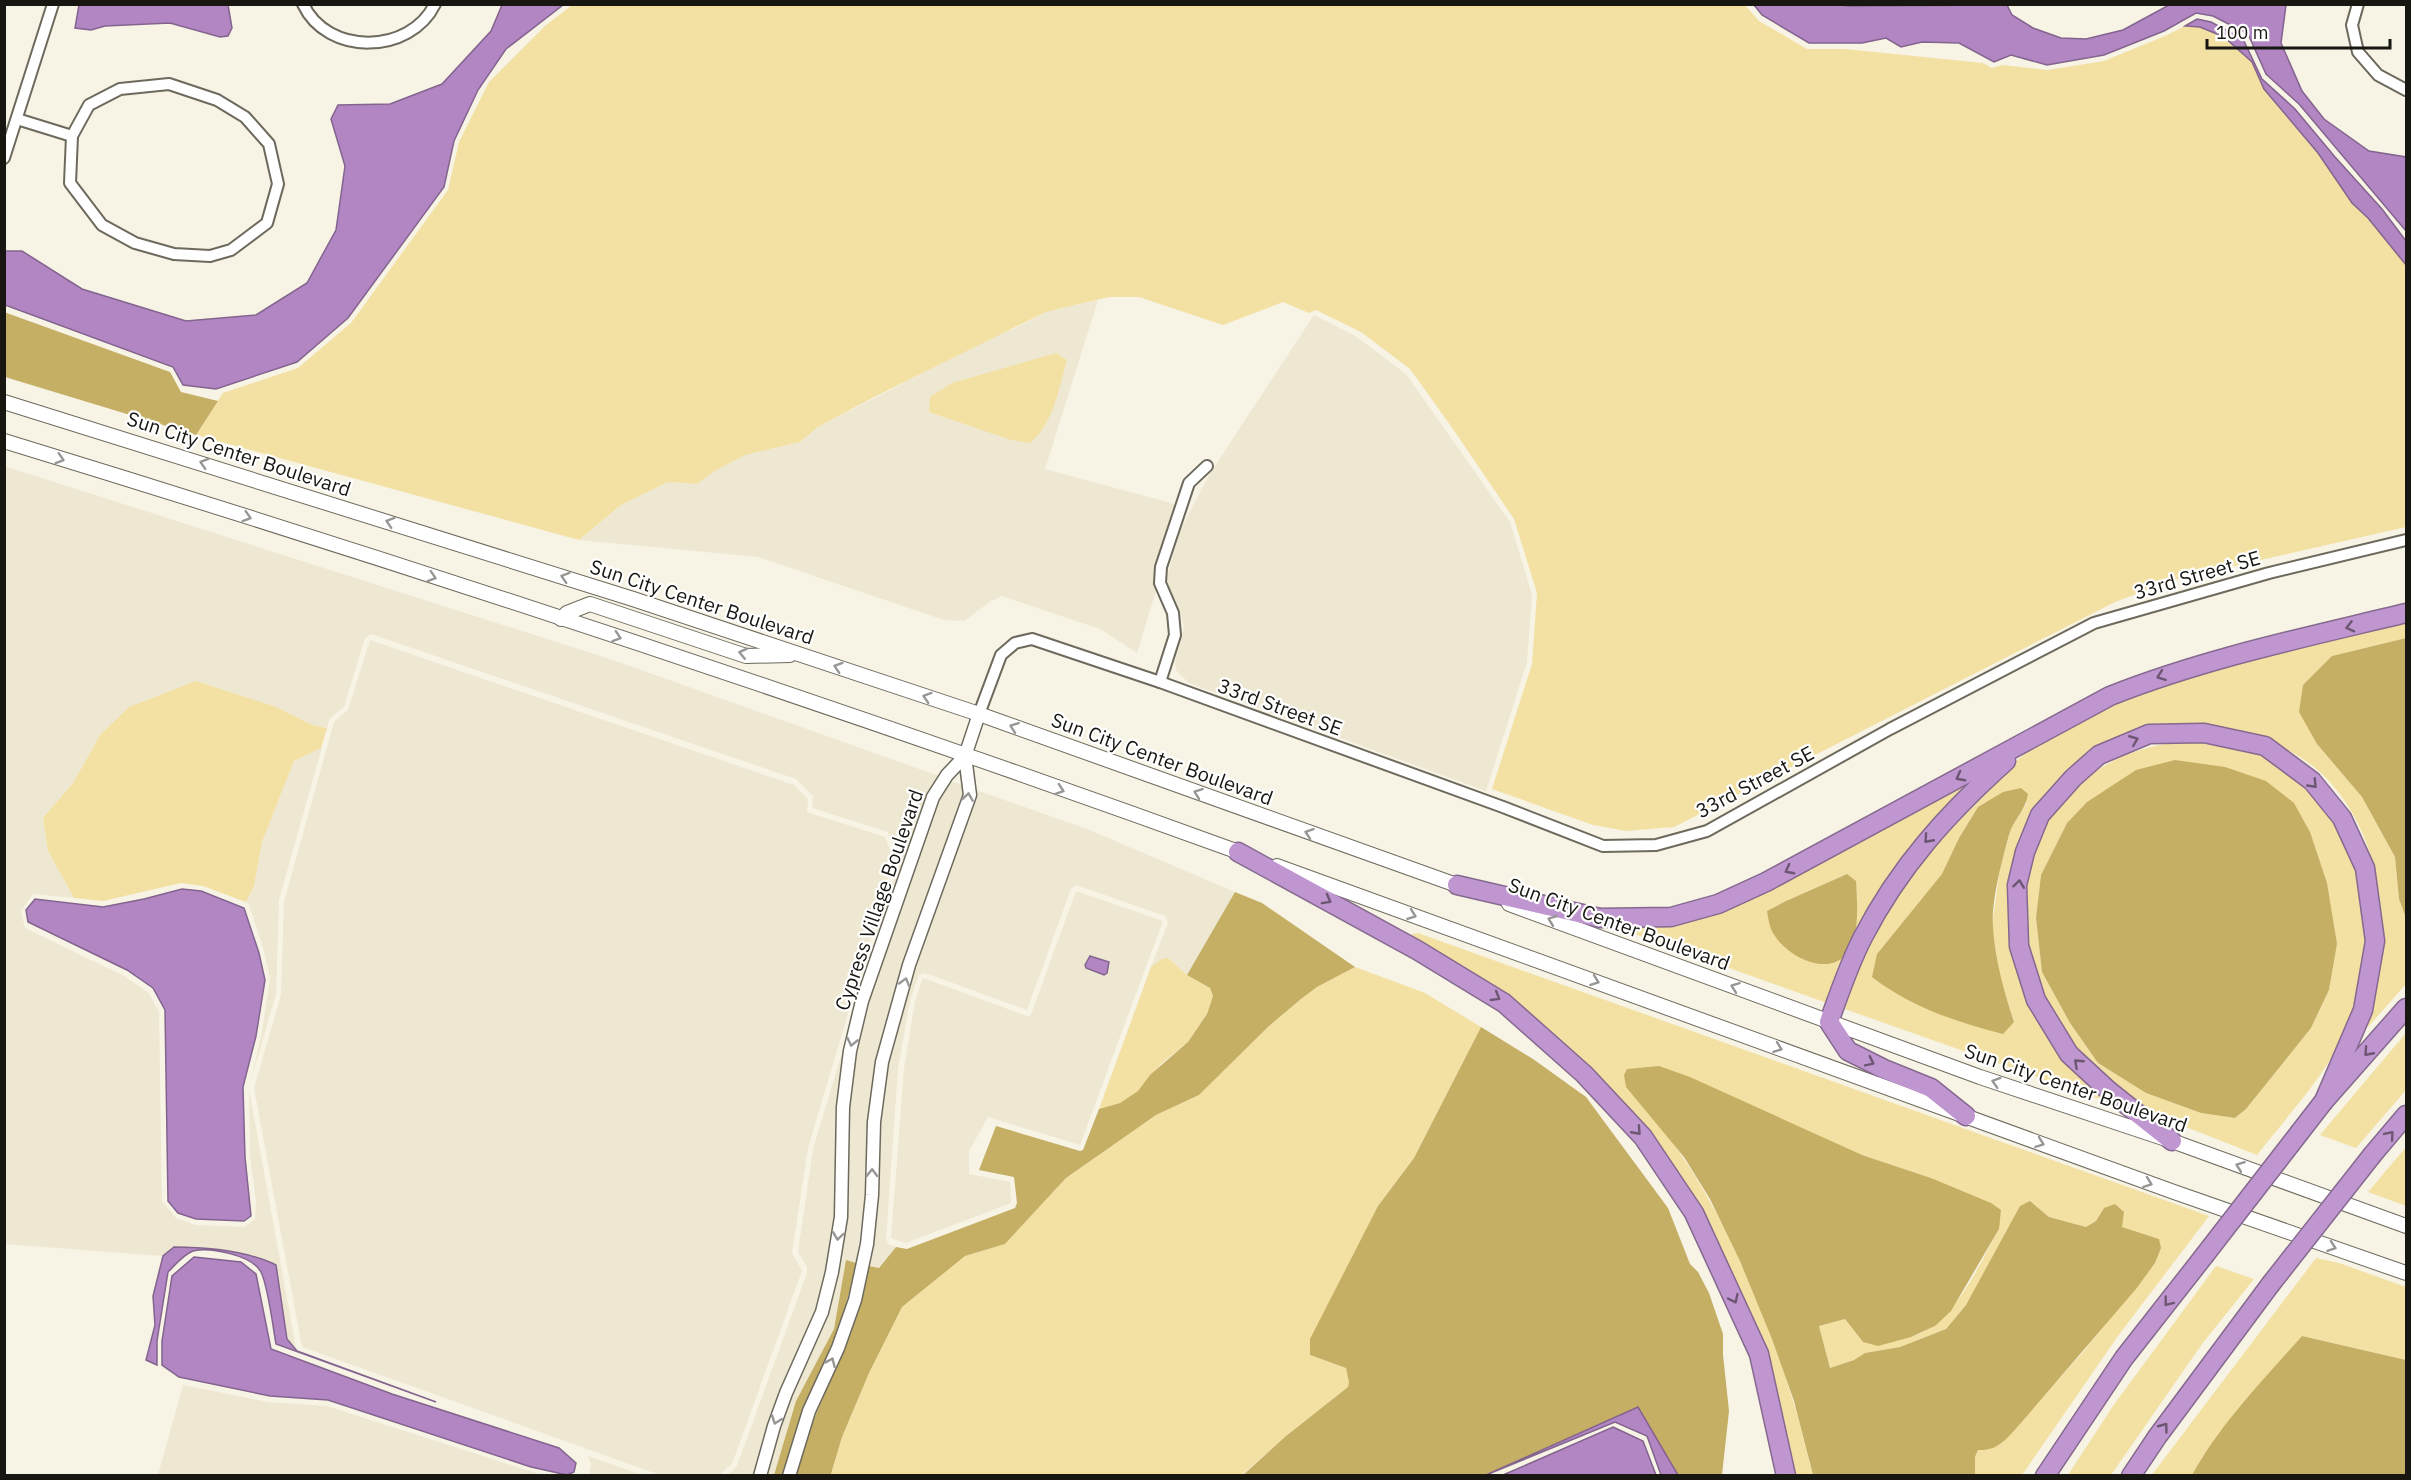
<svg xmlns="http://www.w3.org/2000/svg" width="2411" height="1480" viewBox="0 0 2411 1480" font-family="'IBM Plex Sans',sans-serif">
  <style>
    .built { fill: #eee8d2 }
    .green { fill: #f3e1a4; fill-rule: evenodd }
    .forest { fill: #c5af64 }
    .water { fill: #b186c3; stroke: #83648e; stroke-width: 1.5 }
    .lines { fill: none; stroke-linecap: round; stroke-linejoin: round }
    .minor-casing { stroke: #6d6a5d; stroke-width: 14 }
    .tertiary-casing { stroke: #6d6a5d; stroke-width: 15 }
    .secondary-casing { stroke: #6d6a5d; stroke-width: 16 }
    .motorway-casing { stroke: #85698e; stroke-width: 21 }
    .minor { stroke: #fff; stroke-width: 10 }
    .tertiary { stroke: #fff; stroke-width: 12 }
    .secondary { stroke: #fff; stroke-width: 14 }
    .motorway { stroke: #c096d1; stroke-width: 18 }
    .motorway-bridge-casing { stroke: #85698e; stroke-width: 21; stroke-linecap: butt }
    .motorway-bridge { stroke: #c096d1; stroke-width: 18 }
    .oneway { stroke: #979694 }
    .oneway2 { stroke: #6c5671 }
    .labels { text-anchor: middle; stroke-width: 4.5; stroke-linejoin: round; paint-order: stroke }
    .street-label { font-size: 20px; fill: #171611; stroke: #fff }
  </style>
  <rect width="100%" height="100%" fill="#f7f3e5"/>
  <g class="built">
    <polygon points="1098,300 1045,469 1182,506 1137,653 1100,629 1002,596 991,601 964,621 944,620 758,557 579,540 621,505 668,482 697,484 713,472 745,455 800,442 818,427 985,341 1022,325 1046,312"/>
    <polygon points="1314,315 1357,337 1406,374 1510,522 1532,595 1527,662 1486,791 1189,683 1176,670 1175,661 1184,628 1180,611 1167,584 1168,573 1181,529 1209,475"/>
    <polygon points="4,466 613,660 939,776 927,795 866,972 899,861 888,832 812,808 813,796 796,779 371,634 365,638 344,707 330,718 327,728 312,725 276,707 100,735 73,783 43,818 48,851 74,898 33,894 21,911 25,928 124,976 149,993 159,1012 162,1201 176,1218 195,1225 244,1227 255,1219 256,1201 250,1156 249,1090 296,1348 287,1339 276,1265 264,1259 231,1252 194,1247 174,1247 163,1256 5,1244"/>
    <polygon points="370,640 794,785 808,799 807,812 885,837 894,860 808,1148 792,1253 802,1271 732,1464 719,1475 660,1475 302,1347 254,1088 281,995 284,902 334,722 348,710"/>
    <polygon points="322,747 279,900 276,994 250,1084 261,1037 270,979 264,951 249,905 246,902 254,886 262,842 294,761"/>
    <polygon points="951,781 963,785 964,795 903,964 875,1060 868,1122 865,1195 856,1263 846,1261 834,1329 796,1401 774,1475 766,1476 780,1429 792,1396 828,1314 839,1273 847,1216 850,1108 857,1052 869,1002 939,800"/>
    <polygon points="976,790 1087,829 1235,892 1187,975 1168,958 1151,967 1168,923 1165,916 1076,885 1071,889 1027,1010 925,973 919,975 910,1000 898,1069 886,1239 888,1244 896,1247 879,1268 869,1266 873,1244 878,1195 881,1122 888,1063 915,967 976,797"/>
    <polygon points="1076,891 1163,921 1080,1145 988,1117 969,1151 969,1174 1010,1182 1011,1203 906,1243 891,1238 904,1069 915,1001 923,978 1030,1017"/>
    <polygon points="851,1023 844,1050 837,1107 834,1216 826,1271 816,1309 780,1391 768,1424 753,1475 727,1476 737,1466 807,1273 807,1267 798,1252 813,1149"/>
    <polygon points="183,1385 268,1402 327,1406 542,1475 158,1475"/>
    <polygon points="588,1456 642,1475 589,1475 591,1464"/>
  </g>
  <g class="green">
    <polygon points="1744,4 1759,21 1807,49 1845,49 1983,63 1992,68 2002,65 2047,70 2104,61 2165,36 2185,26 2200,27 2224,37 2252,62 2264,89 2318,154 2352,203 2368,218 2406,265 2406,527 2173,580 2115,602 1674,827 1626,831 1593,825 1492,789 1532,664 1537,593 1514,519 1453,429 1410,369 1361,332 1316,310 1309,313 1283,302 1223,325 1139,297 1109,297 1046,312 876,396 818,427 800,442 745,455 713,472 697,484 668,482 621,505 579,540 196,435 223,393 298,368 351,323 448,190 459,142 489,82 545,26 572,5"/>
    <path d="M 1056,353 L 1067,360 C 1058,390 1054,423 1030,443 L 1011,440 L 929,412 L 930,397 L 952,383 Z"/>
    <path d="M 2406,620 L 2406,638 L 2332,656 L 2317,744 L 2362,797 L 2395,857 L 2399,899 L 2406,918 L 2406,984 L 2368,1027 L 2365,1026 C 2393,947 2388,846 2329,781 C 2305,755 2272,740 2239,731 C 2206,721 2174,723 2141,733 C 2136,734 2129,735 2124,738 C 2114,743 2105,756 2098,763 C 2074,787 2050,810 2027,834 L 2021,967 L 2105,1097 L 2105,1101 L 1839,1007 L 1860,957 L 1926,849 L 2010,766 L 2037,744 L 2091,712 L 2191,672 ZM 2027,803 L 2011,828 L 2000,869 L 1992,925 L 1999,974 L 2014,1021 L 2002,1033 L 1877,954 L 1943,874 L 1959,838 L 1978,807 Z"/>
    <polygon points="196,681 276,707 312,725 327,728 321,748 294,761 262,842 254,886 246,902 203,886 181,883 103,901 74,898 48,851 43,818 73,783 100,735 129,707"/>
    <path d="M 2179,741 C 2219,742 2262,748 2295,774 C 2303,780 2310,791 2316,798 C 2323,807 2333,817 2339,827 C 2367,877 2373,939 2359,995 C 2344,1057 2295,1106 2257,1155 C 2232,1145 2206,1135 2181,1125 C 2160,1117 2137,1108 2119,1095 C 2035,1032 1990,895 2057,805 C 2062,798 2070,792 2077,786 C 2111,757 2136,749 2179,741 ZM 2111,787 L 2337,944 L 2329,990 L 2311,1028 L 2246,1109 L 2235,1118 L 2201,1113 L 2146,1093 L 2098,1063 L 2070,1023 L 2042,972 L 2036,918 L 2041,875 L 2067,823 L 2087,802 Z"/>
    <path d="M 1975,780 L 1945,810 L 1827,1003 L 1623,930 L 1625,926 L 1711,915 L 1730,908 L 1955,787 ZM 1847,874 L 1857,901 L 1855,933 L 1768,911 L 1786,901 Z"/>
    <path d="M 1418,933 L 2209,1216 L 2118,1336 L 2022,1475 L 1975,1475 L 1975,1457 L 1978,1450 L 2002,1443 L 2083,1352 L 2155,1263 L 2158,1239 L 2122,1227 L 2104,1208 L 2096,1221 L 2086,1227 L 2049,1217 L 2030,1201 L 1966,1305 L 1946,1329 L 1900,1347 L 1865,1353 L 1854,1360 L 1830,1368 L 1819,1326 L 1845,1319 L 1863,1342 C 1878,1340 1894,1340 1909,1337 C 1953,1328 1979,1264 1999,1229 L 1931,1178 L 1862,1155 L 1658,1123 C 1720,1202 1764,1305 1793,1401 C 1801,1425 1806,1451 1813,1475 L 1791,1475 L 1787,1449 L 1684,1186 L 1484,981 L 1410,935 Z"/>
    <polygon points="1168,958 1187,975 1210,988 1213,996 1207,1014 1188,1042 1161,1064 1138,1091 1120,1103 1099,1109 1151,967 1162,959"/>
    <polygon points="1355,967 1425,993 1481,1027 1414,1158 1378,1206 1310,1355 1346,1368 1350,1382 1348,1387 1286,1436 1242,1475 831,1474 842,1437 869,1373 902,1307 965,1256 1005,1244 1066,1178 1156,1115 1199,1095 1269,1026 1301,999 1317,987"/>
    <polygon points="2406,1033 2406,1090 2356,1148 2320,1135"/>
    <polygon points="2406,1147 2406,1206 2368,1192"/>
    <polygon points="2316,1258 2339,1263 2406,1287 2406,1360 2302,1336 2203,1456 2192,1475 2151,1476"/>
    <polygon points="2216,1266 2254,1279 2202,1344 2111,1475 2068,1475 2113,1406"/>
  </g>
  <g class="forest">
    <polygon points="4,312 170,372 181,392 218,401 196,435 5,377"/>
    <polygon points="2406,638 2406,918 2399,899 2395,857 2362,797 2317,744 2299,712 2303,685 2332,656"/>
    <polygon points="2175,760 2225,767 2266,781 2294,803 2310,832 2327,883 2337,944 2329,990 2311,1028 2246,1109 2235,1118 2201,1113 2146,1093 2098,1063 2070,1023 2042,972 2036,918 2041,875 2067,823 2087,802 2136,770"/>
    <path d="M 2021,788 L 2028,794 C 2026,810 2013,820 2009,835 C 2002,861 1991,901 1993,927 C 1995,960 2004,991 2014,1022 L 2003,1034 C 1956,1022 1911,1007 1872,977 L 1877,954 L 1942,874 L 1959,838 L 1978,807 L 2003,792 Z"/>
    <path d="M 1847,874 L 1856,881 C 1857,902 1860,931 1849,950 C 1831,981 1782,955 1771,929 C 1769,924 1768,917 1767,911 L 1786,901 Z"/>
    <path d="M 1235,892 L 1262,903 L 1355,967 L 1317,987 L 1301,999 L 1269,1026 L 1199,1095 L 1156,1115 L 1066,1178 L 1005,1244 L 965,1256 L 902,1307 L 869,1373 L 842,1437 L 831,1474 L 834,1475 L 796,1476 C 805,1431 827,1392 844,1350 C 855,1322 862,1294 869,1266 L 879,1268 L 896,1247 L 907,1249 L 1015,1208 L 1017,1203 L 1014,1177 L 979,1170 L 996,1126 L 1080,1151 L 1083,1150 L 1099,1109 L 1120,1103 L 1138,1091 L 1150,1075 L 1188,1042 L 1207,1014 L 1213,996 L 1210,988 L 1187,975 Z"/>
    <polygon points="1481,1027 1533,1059 1586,1097 1668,1208 1690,1264 1698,1272 1709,1293 1723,1334 1723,1355 1729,1411 1722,1475 1678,1475 1637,1408 1486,1475 1242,1476 1286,1436 1348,1387 1349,1382 1346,1368 1310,1355 1310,1339 1378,1206 1414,1158"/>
    <path d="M 1659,1066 L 1690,1077 L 1862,1155 L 1931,1178 L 1991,1203 L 2001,1210 L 1999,1229 L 1951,1311 L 1935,1326 L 1911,1337 L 1878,1346 L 1863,1342 L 1845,1319 L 1819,1326 L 1830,1368 L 1854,1360 L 1865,1353 L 1900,1347 L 1946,1329 L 1966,1305 L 2020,1206 L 2030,1201 L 2049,1217 L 2086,1227 L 2096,1221 L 2104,1208 L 2115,1204 L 2124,1212 L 2122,1227 L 2159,1239 L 2161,1248 L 2155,1263 L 2136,1289 L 2020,1424 C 2007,1438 1999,1451 1978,1450 L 1975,1457 L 1975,1475 L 1813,1475 L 1794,1401 L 1772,1339 L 1740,1261 L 1710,1199 L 1684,1157 L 1626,1087 L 1624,1075 L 1627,1069 Z"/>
    <path d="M 846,1260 L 856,1263 C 850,1291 843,1319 831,1346 C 813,1389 793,1430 783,1475 L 774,1475 L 796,1401 L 834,1329 Z"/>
    <path d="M 2302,1336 L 2406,1360 L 2406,1475 L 2192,1475 C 2220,1424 2263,1380 2302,1336 Z"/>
  </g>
  <g class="water">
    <polygon points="228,5 232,28 228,36 220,37 170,23 105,26 91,30 75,28 79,5"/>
    <polygon points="502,5 563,5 506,49 478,90 454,141 444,187 348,318 297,362 216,389 183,385 173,367 5,305 5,251 22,251 82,289 186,321 256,315 307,283 336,230 345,166 331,119 338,105 390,104 442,84 491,31"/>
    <polygon points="1841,5 1849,6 2007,5 2012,15 2033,28 2061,38 2086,39 2123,30 2169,5 2286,5 2281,43 2302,91 2324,119 2369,151 2406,157 2406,231 2299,104 2266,74 2248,34 2213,16 2196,13 2164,31 2104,55 2047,65 2011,55 1994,62 1959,43 1922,42 1901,47 1886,38 1862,43 1809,43 1762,15 1754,5"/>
    <polygon points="2197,19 2211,22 2243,39 2262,79 2295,109 2335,157 2382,209 2406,241 2406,265 2368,218 2352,203 2318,153 2264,89 2252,62 2224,37 2200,27 2185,26"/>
    <polygon points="182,889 201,891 244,908 259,953 265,980 256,1036 243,1087 245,1157 251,1216 244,1221 196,1219 178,1213 168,1201 165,1010 153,988 127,970 28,922 26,910 35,899 103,907 144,899"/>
    <polygon points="1090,956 1109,962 1107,973 1104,975 1086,968 1085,965"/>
    <path d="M 174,1247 C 206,1247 242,1250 272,1263 L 276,1265 L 287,1339 L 297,1351 L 436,1402 L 276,1344 C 273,1327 268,1286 261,1272 C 252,1255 210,1247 193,1251 C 184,1254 175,1265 168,1272 L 157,1341 L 157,1365 L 146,1360 L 155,1325 L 153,1296 L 163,1256 Z"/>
    <polygon points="194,1257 241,1262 256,1274 271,1349 392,1394 559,1448 576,1463 574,1472 567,1475 531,1467 328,1400 270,1396 179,1377 162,1365 162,1341 172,1276"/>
    <polygon points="1638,1407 1678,1475 1661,1475 1647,1436 1615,1422 1486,1475"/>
    <polygon points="1613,1427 1643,1441 1656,1475 1503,1475"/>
  </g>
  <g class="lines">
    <g class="minor-casing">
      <g id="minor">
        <path d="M 303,4 C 327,56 410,55 435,4"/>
        <polyline points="2358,4 2352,25 2358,52 2378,75 2406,90"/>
        <polygon points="169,84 217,100 245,117 269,144 278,184 267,223 231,250 210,256 174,254 135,243 102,225 70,183 72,136 89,105 120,89"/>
        <polyline points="17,119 72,136"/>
        <polyline points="4,158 53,4"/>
        <polyline points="1160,682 1175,635 1173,613 1160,583 1161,567 1189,483 1207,466"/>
        <polyline points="979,714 1001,655 1015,643 1032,639 1160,682 1503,807 1603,846 1656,845 1707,831 1890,729 2094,623 2269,573 2406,540"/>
      </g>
    </g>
    <g class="tertiary-casing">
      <g id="tertiary">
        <polyline points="760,1476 774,1426 786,1393 822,1312 832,1272 841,1217 843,1107 850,1051 862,1001 933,797 947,775 965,756"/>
        <polyline points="789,1476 809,1411 838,1348 855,1300 867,1244 872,1195 874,1122 882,1062 909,965 970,795 965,756 979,714"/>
      </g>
    </g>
    <g class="secondary-casing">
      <g id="secondary">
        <polyline points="4,402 633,599 979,714 1465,888"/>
        <path d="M 4,441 C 422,569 837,706 1247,855"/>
        <polyline points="561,619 567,613 590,604 746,656 790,655"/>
        <polyline points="1277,866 2174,1192 2406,1273"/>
        <polyline points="1509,904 1980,1077 2172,1141 2406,1226"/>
      </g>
    </g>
    <g class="motorway-casing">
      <g id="motorway">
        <polyline points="1238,852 1417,950 1504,1003 1584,1074 1643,1137 1694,1213 1759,1354 1786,1476"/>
        <path d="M 1457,885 L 1600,918 L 1671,917 L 1718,904 L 1766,882 L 2110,696 C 2206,658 2307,637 2406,613"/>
        <path d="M 1966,1116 L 1931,1088 L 1884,1069 L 1848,1051 L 1829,1022 C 1839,994 1849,964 1863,937 C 1899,867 1948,813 2006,761"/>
        <polyline points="2300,1132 2324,1101 2406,1008"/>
        <polyline points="2172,1141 2108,1090 2069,1054 2036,1000 2019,946 2017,885 2025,852 2040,815 2073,778 2099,755 2149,734 2204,733 2265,746 2312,781 2342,818 2365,868 2375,941 2363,1010 2324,1101"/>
        <polyline points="2373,1154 2406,1115"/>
        <polyline points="2045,1476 2124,1358 2204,1256"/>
        <polyline points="2131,1476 2157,1437 2270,1285"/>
      </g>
    </g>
    <use href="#minor" class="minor"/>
    <use href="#tertiary" class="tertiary"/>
    <use href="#secondary" class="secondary"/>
    <use href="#motorway" class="motorway"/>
    <g class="motorway-bridge-casing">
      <g id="motorway-bridge">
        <polyline points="2204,1256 2300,1132"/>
        <polyline points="2270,1285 2373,1154"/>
      </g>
    </g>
    <use href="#motorway-bridge" class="motorway-bridge"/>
  </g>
  <defs><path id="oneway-chevron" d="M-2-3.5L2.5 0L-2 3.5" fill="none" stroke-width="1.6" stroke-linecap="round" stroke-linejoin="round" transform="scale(1.5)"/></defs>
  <g class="oneway">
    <use href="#oneway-chevron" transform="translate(60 459) rotate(17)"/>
    <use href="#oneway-chevron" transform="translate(204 463) rotate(-162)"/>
    <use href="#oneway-chevron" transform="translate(247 517) rotate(17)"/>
    <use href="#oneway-chevron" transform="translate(390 522) rotate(-162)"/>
    <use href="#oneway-chevron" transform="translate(432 577) rotate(18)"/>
    <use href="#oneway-chevron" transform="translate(565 577) rotate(-162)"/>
    <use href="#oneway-chevron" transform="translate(617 637) rotate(18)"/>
    <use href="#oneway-chevron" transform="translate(743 653) rotate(-167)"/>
    <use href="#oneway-chevron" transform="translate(838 667) rotate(-162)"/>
    <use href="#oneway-chevron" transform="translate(927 697) rotate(-162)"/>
    <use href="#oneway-chevron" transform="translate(1014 727) rotate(-160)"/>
    <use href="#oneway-chevron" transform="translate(1060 790) rotate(19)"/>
    <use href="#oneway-chevron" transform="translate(1198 793) rotate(-160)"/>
    <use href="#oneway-chevron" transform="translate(968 797) rotate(-81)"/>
    <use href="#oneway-chevron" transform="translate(1309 833) rotate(-161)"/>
    <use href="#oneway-chevron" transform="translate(1412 915) rotate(20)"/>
    <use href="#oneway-chevron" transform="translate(1552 920) rotate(-160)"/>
    <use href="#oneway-chevron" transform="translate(1595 981) rotate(20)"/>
    <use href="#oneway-chevron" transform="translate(905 982) rotate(-74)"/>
    <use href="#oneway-chevron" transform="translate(1735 987) rotate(-160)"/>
    <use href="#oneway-chevron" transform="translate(852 1042) rotate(103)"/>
    <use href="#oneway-chevron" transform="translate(1778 1048) rotate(20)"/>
    <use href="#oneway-chevron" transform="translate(1996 1082) rotate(-162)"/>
    <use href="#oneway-chevron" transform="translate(2040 1143) rotate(20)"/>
    <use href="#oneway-chevron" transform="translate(2240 1166) rotate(-160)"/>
    <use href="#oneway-chevron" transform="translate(872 1173) rotate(-89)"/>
    <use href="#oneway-chevron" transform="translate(2148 1183) rotate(20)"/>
    <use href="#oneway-chevron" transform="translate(838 1236) rotate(98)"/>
    <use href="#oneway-chevron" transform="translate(2332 1247) rotate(19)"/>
    <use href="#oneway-chevron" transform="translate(831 1362) rotate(-66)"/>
    <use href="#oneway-chevron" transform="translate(776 1420) rotate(110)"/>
  </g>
  <g class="oneway2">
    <use href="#oneway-chevron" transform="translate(2350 627) rotate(166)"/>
    <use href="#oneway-chevron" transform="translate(2161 676) rotate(160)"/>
    <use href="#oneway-chevron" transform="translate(2134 740) rotate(-22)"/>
    <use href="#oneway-chevron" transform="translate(1960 777) rotate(152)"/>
    <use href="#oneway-chevron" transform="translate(2313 784) rotate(46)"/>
    <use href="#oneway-chevron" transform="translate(1928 839) rotate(132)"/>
    <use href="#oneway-chevron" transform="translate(1789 870) rotate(152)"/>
    <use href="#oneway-chevron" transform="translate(2019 884) rotate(-83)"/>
    <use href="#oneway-chevron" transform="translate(1327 900) rotate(29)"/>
    <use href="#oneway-chevron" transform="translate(1496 997) rotate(31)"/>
    <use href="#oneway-chevron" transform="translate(2368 1052) rotate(132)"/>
    <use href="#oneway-chevron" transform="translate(1870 1062) rotate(26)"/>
    <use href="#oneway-chevron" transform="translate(2078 1063) rotate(-137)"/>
    <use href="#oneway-chevron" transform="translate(1637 1131) rotate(48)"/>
    <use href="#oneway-chevron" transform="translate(2390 1135) rotate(-50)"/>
    <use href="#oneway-chevron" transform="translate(1734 1299) rotate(65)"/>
    <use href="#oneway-chevron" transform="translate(2168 1302) rotate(128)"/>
    <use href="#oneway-chevron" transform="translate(2164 1427) rotate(-53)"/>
  </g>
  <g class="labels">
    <g class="street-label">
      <text transform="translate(239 454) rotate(18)" y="7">Sun City Center Boulevard</text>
      <text transform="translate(2197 575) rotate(-16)" y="7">33rd Street SE</text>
      <text transform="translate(702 602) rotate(18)" y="7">Sun City Center Boulevard</text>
      <text transform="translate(1280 707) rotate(20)" y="7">33rd Street SE</text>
      <text transform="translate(1162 759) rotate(20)" y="7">Sun City Center Boulevard</text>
      <text transform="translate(1755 782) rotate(-28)" y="7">33rd Street SE</text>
      <text transform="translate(879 900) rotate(-71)" y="7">Cypress Village Boulevard</text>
      <text transform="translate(1619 924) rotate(20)" y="7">Sun City Center Boulevard</text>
      <text transform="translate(2076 1088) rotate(19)" y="7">Sun City Center Boulevard</text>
    </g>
  </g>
  <rect width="2411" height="1480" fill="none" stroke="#171611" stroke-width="12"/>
  <path d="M2207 39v9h183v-9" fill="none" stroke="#171611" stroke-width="3"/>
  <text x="2216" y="39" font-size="18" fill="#171611" stroke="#ffffff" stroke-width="4.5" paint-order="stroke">100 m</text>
</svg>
